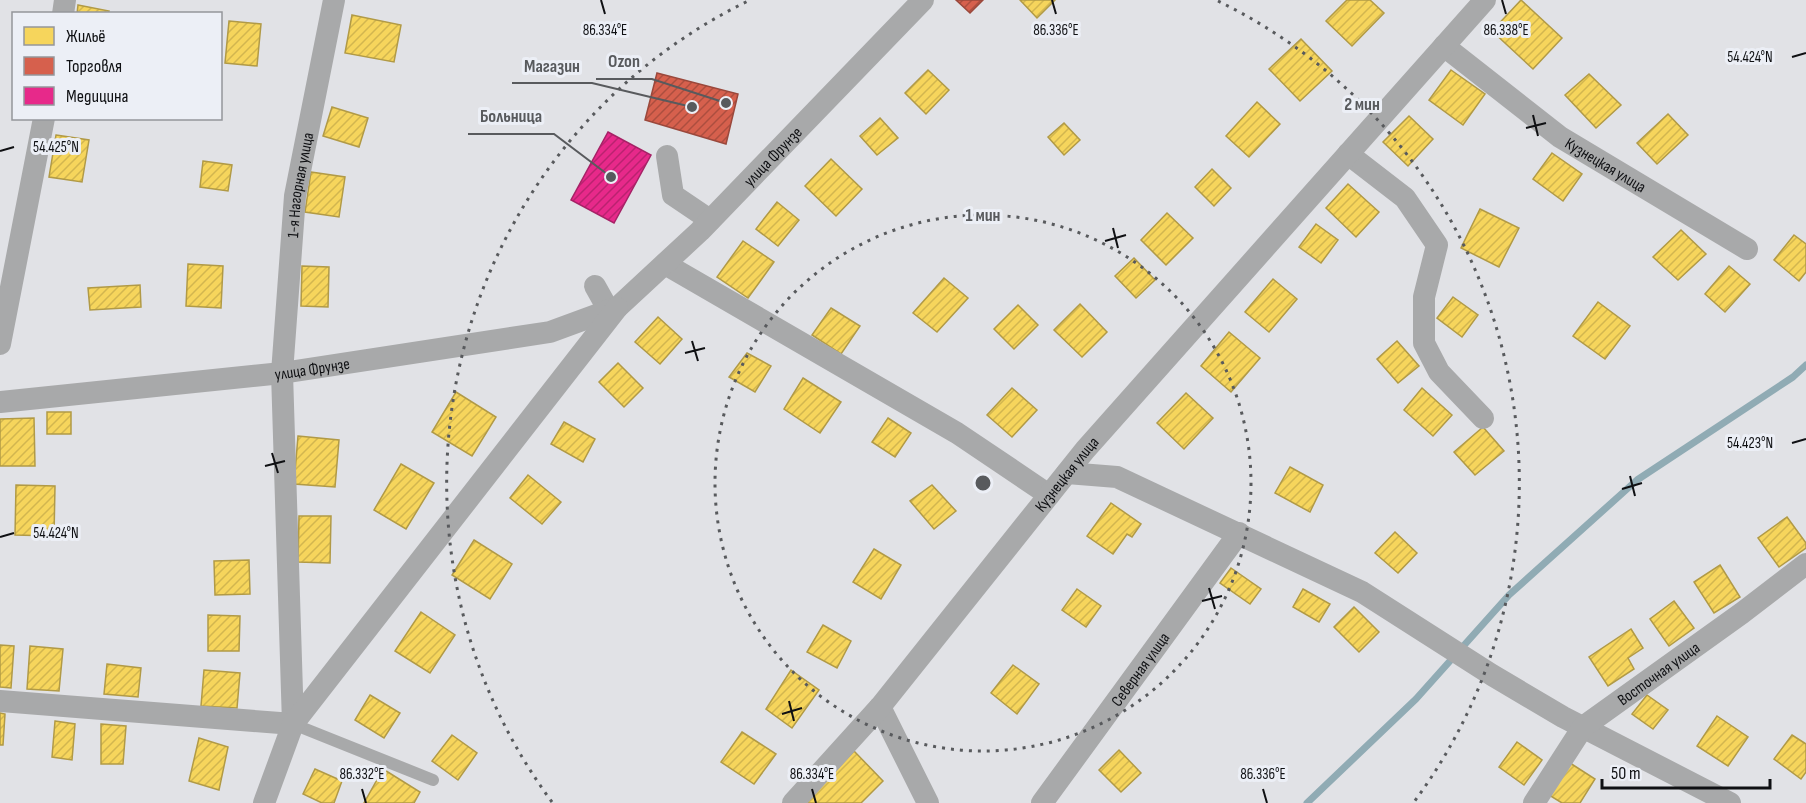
<svg xmlns="http://www.w3.org/2000/svg" width="1806" height="803" viewBox="0 0 1806 803" font-family="'Sofia Sans Condensed',sans-serif">
  <style>
    .homes { fill: url(#homes-hatch); stroke: #b19a46; stroke-width: 1.5 }
    .shops { fill: url(#shops-hatch); stroke: #9a483c; stroke-width: 1.5 }
    .health { fill: url(#health-hatch); stroke: #a62266; stroke-width: 1.5 }
    .lines { fill: none; stroke-linecap: round; stroke-linejoin: round }
    .stream { stroke: #90abb4; stroke-width: 7 }
    .lane { stroke: #a8a9aa; stroke-width: 12 }
    .street { stroke: #a8a9aa; stroke-width: 22 }
    .ticks { fill: none; stroke: #0f1013; stroke-width: 2 }
    .ring { fill: none; stroke: #585a5d; stroke-width: 3; stroke-dasharray: 3 6 }
    .labels { text-anchor: middle; stroke-width: 6; stroke-linejoin: round; paint-order: stroke }
    .street-label { font-size: 16px; fill: #0f1013; stroke: #eceff6 }
    .ticks-label { font-size: 15px; text-anchor: middle; fill: #0f1013; stroke: #eceff6; stroke-width: 6; stroke-linejoin: round; paint-order: stroke }
    .centre { fill: #585a5d; stroke: #eceff6; stroke-width: 3 }
    .ring-label { font-size: 18px; text-anchor: middle; font-weight: bold; fill: #585a5d; stroke: #eceff6; stroke-width: 6; stroke-linejoin: round; paint-order: stroke }
    .leader { fill: none; stroke: #585a5d; stroke-width: 2 }
    .callout-dot { fill: #585a5d; stroke: #eceff6; stroke-width: 2 }
    .callout-label { font-size: 18px; text-anchor: middle; font-weight: bold; fill: #585a5d; stroke: #eceff6; stroke-width: 6; stroke-linejoin: round; paint-order: stroke }
  </style>
  <defs>
    <pattern id="homes-hatch" width="6" height="6" patternUnits="userSpaceOnUse" patternTransform="scale(1.5)"><rect width="6" height="6" fill="#f6d55c"/><path d="M-1 1l2-2M0 6l6-6M5 7l2-2" fill="none" stroke="#d2b64f"/></pattern>
    <pattern id="shops-hatch" width="6" height="6" patternUnits="userSpaceOnUse" patternTransform="scale(1.5)"><rect width="6" height="6" fill="#d6604d"/><path d="M-1 1l2-2M0 6l6-6M5 7l2-2" fill="none" stroke="#ac4e3f"/></pattern>
    <pattern id="health-hatch" width="6" height="6" patternUnits="userSpaceOnUse" patternTransform="scale(1.5)"><rect width="6" height="6" fill="#e7298a"/><path d="M-1 1l2-2M0 6l6-6M5 7l2-2" fill="none" stroke="#ba2270"/></pattern>
  </defs>
  <rect width="100%" height="100%" fill="#e1e2e6"/>
  <g class="homes">
    <polygon points="1020,0 1055,0 1037,18"/>
    <polygon points="1347,0 1370,0 1384,13 1352,46 1326,21"/>
    <polygon points="1521,0 1562,38 1533,69 1492,31"/>
    <polygon points="78,5 109,11 108,14 77,14"/>
    <polygon points="352,15 401,25 394,62 345,53"/>
    <polygon points="229,21 261,24 257,66 225,63"/>
    <polygon points="1301,39 1332,71 1300,101 1269,69"/>
    <polygon points="928,70 949,90 926,114 905,93"/>
    <polygon points="1451,70 1485,94 1463,125 1429,100"/>
    <polygon points="1589,74 1621,105 1596,128 1565,95"/>
    <polygon points="1257,102 1280,124 1249,157 1226,136"/>
    <polygon points="332,107 368,118 359,147 323,136"/>
    <polygon points="1668,114 1688,135 1657,164 1637,143"/>
    <polygon points="1409,116 1433,139 1408,166 1383,142"/>
    <polygon points="880,118 898,138 877,155 860,136"/>
    <polygon points="1064,123 1080,140 1064,155 1048,137"/>
    <polygon points="56,135 89,140 82,182 49,177"/>
    <polygon points="1552,153 1582,174 1563,201 1533,179"/>
    <polygon points="831,159 862,189 836,216 805,186"/>
    <polygon points="203,161 232,165 228,191 200,187"/>
    <polygon points="1212,169 1231,188 1214,206 1195,187"/>
    <polygon points="311,172 345,177 339,217 305,212"/>
    <polygon points="1348,184 1379,212 1356,237 1326,208"/>
    <polygon points="777,202 799,220 778,246 756,229"/>
    <polygon points="1480,209 1519,228 1499,267 1461,248"/>
    <polygon points="1167,213 1193,238 1166,265 1141,240"/>
    <polygon points="1316,224 1338,240 1321,263 1299,247"/>
    <polygon points="1681,230 1706,254 1678,280 1653,257"/>
    <polygon points="1794,235 1806,244 1806,272 1799,281 1774,260"/>
    <polygon points="743,241 774,262 748,298 717,277"/>
    <polygon points="1134,258 1155,280 1136,298 1115,276"/>
    <polygon points="188,264 223,266 221,308 186,306"/>
    <polygon points="302,266 329,267 328,307 301,306"/>
    <polygon points="1729,266 1750,284 1725,312 1705,294"/>
    <polygon points="944,278 968,298 937,332 913,313"/>
    <polygon points="1273,279 1297,299 1269,332 1245,312"/>
    <polygon points="140,285 141,307 90,310 88,288"/>
    <polygon points="1453,297 1478,315 1462,337 1437,318"/>
    <polygon points="1598,302 1630,326 1605,359 1573,336"/>
    <polygon points="1080,304 1107,332 1082,357 1054,330"/>
    <polygon points="1018,305 1038,325 1014,349 994,329"/>
    <polygon points="831,308 860,326 841,354 812,335"/>
    <polygon points="658,317 682,339 660,364 635,342"/>
    <polygon points="1229,332 1260,358 1231,392 1201,366"/>
    <polygon points="1397,341 1419,366 1398,383 1377,359"/>
    <polygon points="747,353 771,366 755,392 729,377"/>
    <polygon points="618,363 643,388 624,407 599,382"/>
    <polygon points="803,378 841,402 820,433 784,409"/>
    <polygon points="1012,388 1037,410 1012,437 987,415"/>
    <polygon points="1422,388 1452,415 1433,436 1404,410"/>
    <polygon points="456,392 496,417 472,456 432,432"/>
    <polygon points="1186,393 1213,418 1184,449 1157,423"/>
    <rect x="47" y="412" width="24" height="22"/>
    <polygon points="34,418 35,466 0,466 0,419"/>
    <polygon points="888,418 911,433 895,457 872,442"/>
    <polygon points="564,422 595,439 583,462 551,444"/>
    <polygon points="1483,427 1504,451 1475,475 1454,452"/>
    <polygon points="298,436 339,440 335,487 294,484"/>
    <polygon points="401,464 434,483 406,529 374,510"/>
    <polygon points="1290,467 1323,485 1310,512 1275,493"/>
    <polygon points="528,475 561,502 542,524 510,498"/>
    <polygon points="16,485 55,486 54,536 15,535"/>
    <polygon points="932,485 956,511 934,529 910,501"/>
    <polygon points="1111,503 1141,524 1132,537 1127,534 1113,554 1087,536"/>
    <polygon points="299,516 331,516 330,563 298,562"/>
    <polygon points="1787,517 1806,543 1806,548 1779,567 1758,538"/>
    <polygon points="1395,532 1417,553 1398,573 1375,553"/>
    <polygon points="474,540 512,564 490,599 452,575"/>
    <polygon points="874,549 901,565 881,599 853,582"/>
    <polygon points="249,560 250,594 215,595 214,561"/>
    <polygon points="1720,565 1740,597 1714,613 1694,582"/>
    <polygon points="1231,568 1261,589 1250,604 1220,583"/>
    <polygon points="1077,589 1101,606 1086,627 1062,610"/>
    <polygon points="1303,589 1330,604 1319,622 1293,607"/>
    <polygon points="1674,601 1694,628 1669,646 1650,619"/>
    <polygon points="1354,607 1379,632 1359,652 1334,627"/>
    <polygon points="421,612 455,635 430,673 395,651"/>
    <polygon points="208,615 240,616 239,651 208,651"/>
    <polygon points="823,625 851,641 837,668 807,652"/>
    <polygon points="1631,629 1643,648 1628,658 1634,669 1608,686 1589,657"/>
    <polygon points="0,645 14,646 11,688 0,687"/>
    <polygon points="30,646 63,649 59,691 27,689"/>
    <polygon points="107,664 141,668 138,697 104,694"/>
    <polygon points="1013,665 1039,684 1017,714 991,693"/>
    <polygon points="204,670 240,673 237,708 201,706"/>
    <polygon points="791,670 819,690 792,728 766,709"/>
    <polygon points="370,695 400,713 384,738 355,720"/>
    <polygon points="1647,695 1668,710 1653,729 1632,714"/>
    <polygon points="0,713 5,714 3,745 0,745"/>
    <polygon points="1717,716 1748,737 1728,766 1697,746"/>
    <polygon points="55,721 75,724 72,760 52,757"/>
    <polygon points="101,724 126,726 123,764 101,764"/>
    <polygon points="742,732 776,754 754,784 721,762"/>
    <polygon points="452,735 477,753 458,780 432,761"/>
    <polygon points="1792,735 1806,744 1806,772 1801,779 1774,759"/>
    <polygon points="199,738 228,747 219,790 189,781"/>
    <polygon points="1517,742 1542,760 1524,785 1499,767"/>
    <polygon points="1119,750 1141,773 1121,792 1099,770"/>
    <polygon points="854,751 883,781 861,803 805,803"/>
    <polygon points="1570,763 1595,779 1580,803 1562,803 1549,795"/>
    <polygon points="315,769 342,781 334,803 322,803 303,794"/>
    <polygon points="383,769 420,792 414,803 364,803"/>
  </g>
  <g class="shops">
    <polygon points="956,0 983,0 970,13"/>
    <polygon points="657,73 738,94 726,144 645,120"/>
  </g>
  <polygon class="health" points="608,132 651,155 614,223 571,200"/>
  <g class="lines">
    <polyline class="stream" points="1307,803 1416,699 1509,595 1637,480 1793,377 1806,365"/>
    <polyline class="lane" points="293,724 433,780"/>
    <g class="street">
      <polyline points="63,14 65,0"/>
      <path id="s1" d="M 1444,46 L 1560,137 L 1747,249"/>
      <polyline points="1348,154 1405,198 1437,245 1424,297 1424,343 1439,372 1483,418"/>
      <polyline points="667,156 673,195 710,220"/>
      <polyline points="665,264 957,433 1049,495"/>
      <polyline points="595,286 609,311"/>
      <polyline points="0,344 44,118"/>
      <path id="s2" d="M 0,402 L 282,373 L 550,332 L 618,307 L 700,231 L 923,0"/>
      <polyline points="1067,473 1117,477 1362,592 1492,675 1563,717 1730,803"/>
      <path id="s3" d="M 0,701 L 293,724 L 282,373 L 295,196 L 334,0"/>
      <polyline points="880,707 928,803"/>
      <polyline points="264,803 293,724 617,308"/>
      <path id="s4" d="M 793,803 L 880,707 L 1085,450 L 1485,0"/>
      <path id="s5" d="M 1042,803 L 1239,533"/>
      <path id="s6" d="M 1534,803 L 1583,727 L 1742,613 L 1806,564"/>
    </g>
  </g>
  <path class="ticks" d="M 601,0 L 605,14M 1052,0 L 1056,14M 1502,0 L 1506,14M 1792,57 L 1806,53M 1533,115 L 1538,136M 1526,128 L 1546,123M 0,151 L 14,147M 1113,228 L 1118,248M 1105,241 L 1126,235M 692,341 L 698,361M 685,353 L 705,348M 1792,443 L 1806,439M 272,453 L 278,473M 265,466 L 285,461M 1630,476 L 1635,496M 1622,489 L 1642,483M 0,537 L 14,533M 1209,588 L 1215,609M 1202,601 L 1222,596M 789,701 L 794,721M 782,714 L 802,708M 362,789 L 366,803M 812,789 L 816,803M 1263,789 L 1267,803"/>
  <g class="ring">
    <circle cx="983" cy="483" r="268"/>
    <path d="M552 802A536 536 0 0 1 748 1M1218 1A536 536 0 0 1 1414 802"/>
  </g>
  <g class="labels">
    <g class="street-label">
      <text dy="6" stroke="none"><textPath href="#s2" startOffset="843">улица Фрунзе</textPath></text>
      <text dy="6" stroke="none"><textPath href="#s1" startOffset="201">Кузнецкая улица</textPath></text>
      <text dy="6" stroke="none"><textPath href="#s3" startOffset="834">1-я Нагорная улица</textPath></text>
      <text dy="6" stroke="none"><textPath href="#s2" startOffset="314">улица Фрунзе</textPath></text>
      <text dy="6" stroke="none"><textPath href="#s4" startOffset="428">Кузнецкая улица</textPath></text>
      <text dy="6" stroke="none"><textPath href="#s5" startOffset="166">Северная улица</textPath></text>
      <text dy="6" stroke="none"><textPath href="#s6" startOffset="183">Восточная улица</textPath></text>
    </g>
  </g>
  <g class="ticks-label">
    <text x="605" y="35">86.334°E</text>
    <text x="1056" y="35">86.336°E</text>
    <text x="1506" y="35">86.338°E</text>
    <text x="1750" y="62">54.424°N</text>
    <text x="56" y="152">54.425°N</text>
    <text x="1750" y="448">54.423°N</text>
    <text x="56" y="538">54.424°N</text>
    <text x="362" y="779">86.332°E</text>
    <text x="812" y="779">86.334°E</text>
    <text x="1263" y="779">86.336°E</text>
  </g>
  <circle cx="983" cy="483" r="9" class="centre"/>
  <g class="ring-label">
    <text x="1362" y="110">2 мин</text>
    <text x="983" y="221">1 мин</text>
  </g>
  <path class="leader" d="M726 103L652 79H596M692 107L592 83H512M611 177L554 134H468"/>
  <g class="callout-dot">
    <circle cx="726" cy="103" r="6"/>
    <circle cx="692" cy="107" r="6"/>
    <circle cx="611" cy="177" r="6"/>
  </g>
  <g class="callout-label">
    <text x="624" y="67">Ozon</text>
    <text x="552" y="72">Магазин</text>
    <text x="511" y="122">Больница</text>
  </g>
  <rect x="12" y="12" width="210" height="108" fill="#eceff6" stroke="#94969b" stroke-width="1.5"/>
  <rect x="24" y="27" width="30" height="18" fill="#f6d55c" stroke="#94969b" stroke-width="1.5"/>
  <text x="66" y="42" font-size="18" fill="#0f1013">Жильё</text>
  <rect x="24" y="57" width="30" height="18" fill="#d6604d" stroke="#94969b" stroke-width="1.5"/>
  <text x="66" y="72" font-size="18" fill="#0f1013">Торговля</text>
  <rect x="24" y="87" width="30" height="18" fill="#e7298a" stroke="#94969b" stroke-width="1.5"/>
  <text x="66" y="102" font-size="18" fill="#0f1013">Медицина</text>
  <path d="M1602 779v9h168v-9" fill="none" stroke="#0f1013" stroke-width="3"/>
  <text x="1611" y="779" font-size="18" fill="#0f1013" stroke="#eceff6" stroke-width="4.5" paint-order="stroke">50 m</text>
</svg>
